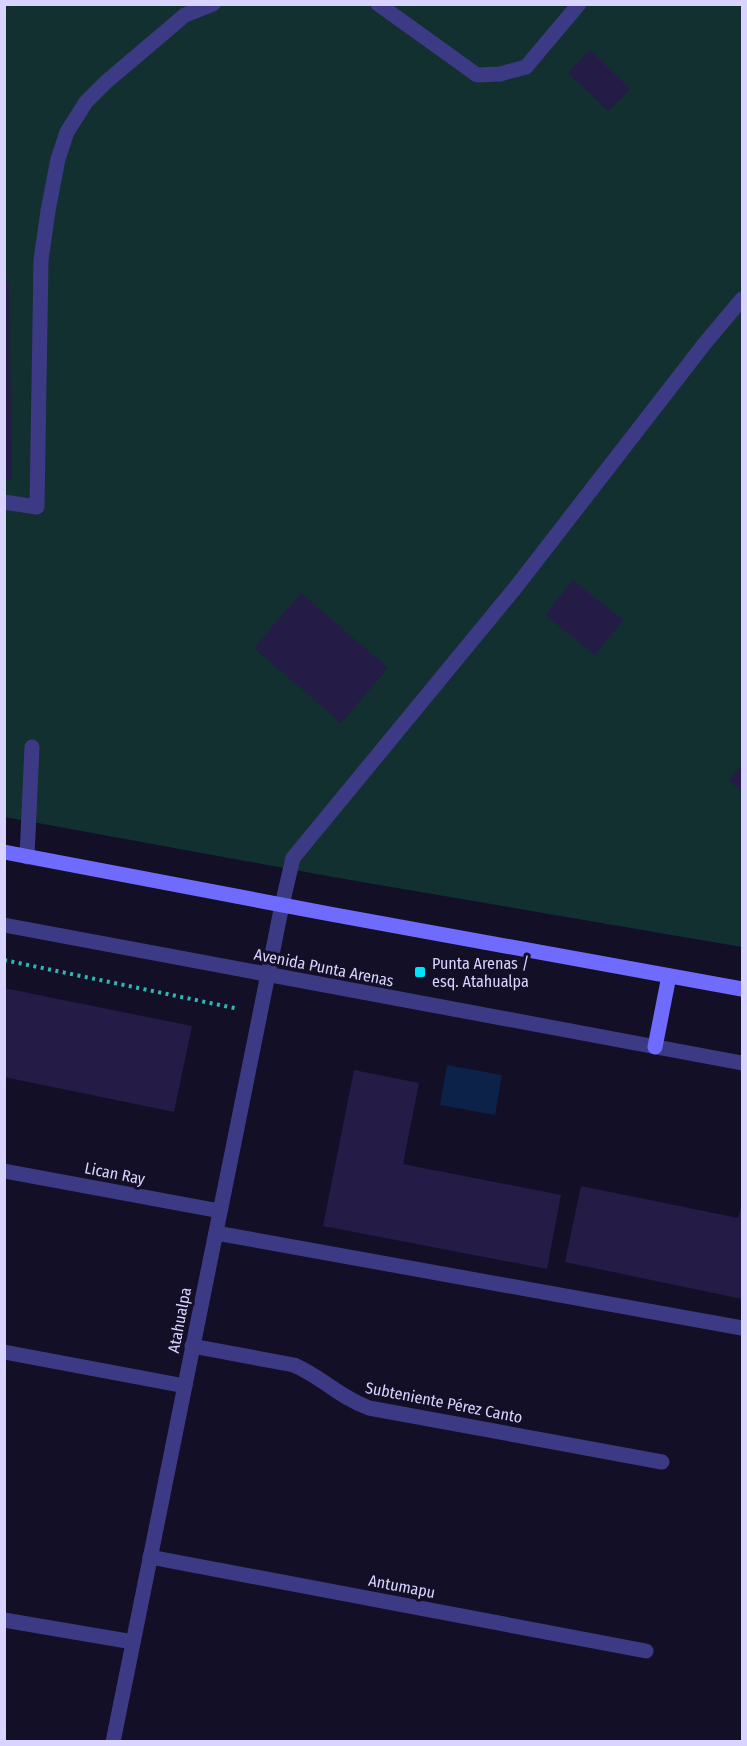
<svg xmlns="http://www.w3.org/2000/svg" width="747" height="1746" viewBox="0 0 747 1746" font-family="'Fira Sans Condensed',sans-serif">
  <style>
    .green { fill: #12302f }
    .water { fill: #0c2248 }
    .building { fill: #241b47 }
    .lines { fill: none; stroke-linecap: round; stroke-linejoin: round }
    .path { stroke: #2fb8b0; stroke-width: 4; stroke-dasharray: 3 4.5; stroke-linecap: butt }
    .service { stroke: #3d3a85; stroke-width: 15 }
    .minor { stroke: #3d3a85; stroke-width: 15 }
    .secondary { stroke: #6f6bff; stroke-width: 15 }
    .poi-dot { fill: #00e5ff; stroke: #130f26; stroke-width: 2 }
    .labels { text-anchor: middle; stroke-width: 6; stroke-linejoin: round; paint-order: stroke }
    .poi-label { font-size: 16px; fill: #d9d4ff; stroke: #130f26; text-anchor: start }
    .street-label { font-size: 16px; fill: #d9d4ff; stroke: #130f26 }
  </style>
  <rect width="100%" height="100%" fill="#130f26"/>
  <polygon class="green" points="4,5 742,5 742,947 333,877 5,817"/>
  <polygon class="water" points="447,1065 502,1075 495,1115 440,1105"/>
  <g class="building">
    <polygon points="590,50 630,89 608,111 568,73"/>
    <polygon points="4,280 9,283 12,480 4,478"/>
    <polygon points="573,580 623,620 595,655 545,615"/>
    <polygon points="301,593 388,668 341,723 254,648"/>
    <polygon points="742,764 742,791 729,781"/>
    <polygon points="4,988 192,1026 174,1112 4,1077"/>
    <polygon points="354,1070 419,1083 403,1164 561,1195 547,1269 323,1226"/>
    <polygon points="581,1186 738,1218 742,1202 742,1299 565,1262"/>
  </g>
  <g class="lines">
    <polyline class="path" points="4,960 239,1009"/>
    <g class="service">
      <polyline points="378,4 477,75 500,74 526,67 579,4"/>
      <polyline points="4,502 37,507 41,260 48,211 58,159 67,132 86,102 106,82 185,15 213,4"/>
      <polyline points="27,857 32,747"/>
      <polyline points="282,905 293,858 516,587 705,343 742,299"/>
      <polyline points="216,1233 742,1328"/>
    </g>
    <g class="minor">
      <polyline points="4,925 742,1063"/>
      <polyline points="4,1171 220,1211"/>
      <path d="M 192,1346 L 294,1365 C 322,1377 339,1397 369,1408 L 662,1462"/>
      <polyline points="4,1352 185,1386"/>
      <polyline points="150,1557 646,1651"/>
      <polyline points="4,1620 133,1642"/>
      <polyline points="113,1742 282,905"/>
    </g>
    <g class="secondary">
      <polyline points="4,852 330,914 742,989"/>
      <polyline points="655,1047 669,976"/>
    </g>
  </g>
  <rect class="poi-dot" x="414" y="966" width="12" height="12" rx="3"/>
  <g class="labels">
    <g class="poi-label">
      <text x="432" y="969">Punta Arenas /<tspan x="432" dy="18">esq. Atahualpa</tspan></text>
    </g>
    <g class="street-label">
      <text transform="translate(324 967) rotate(11)" y="6">Avenida Punta Arenas</text>
      <text transform="translate(115 1173) rotate(11)" y="6">Lican Ray</text>
      <text transform="translate(179 1320) rotate(-79)" y="6">Atahualpa</text>
      <text transform="translate(444 1402) rotate(11)" y="6">Subteniente Pérez Canto</text>
      <text transform="translate(402 1586) rotate(11)" y="6">Antumapu</text>
    </g>
  </g>
  <rect width="747" height="1746" fill="none" stroke="#d9d4ff" stroke-width="12"/>
</svg>
